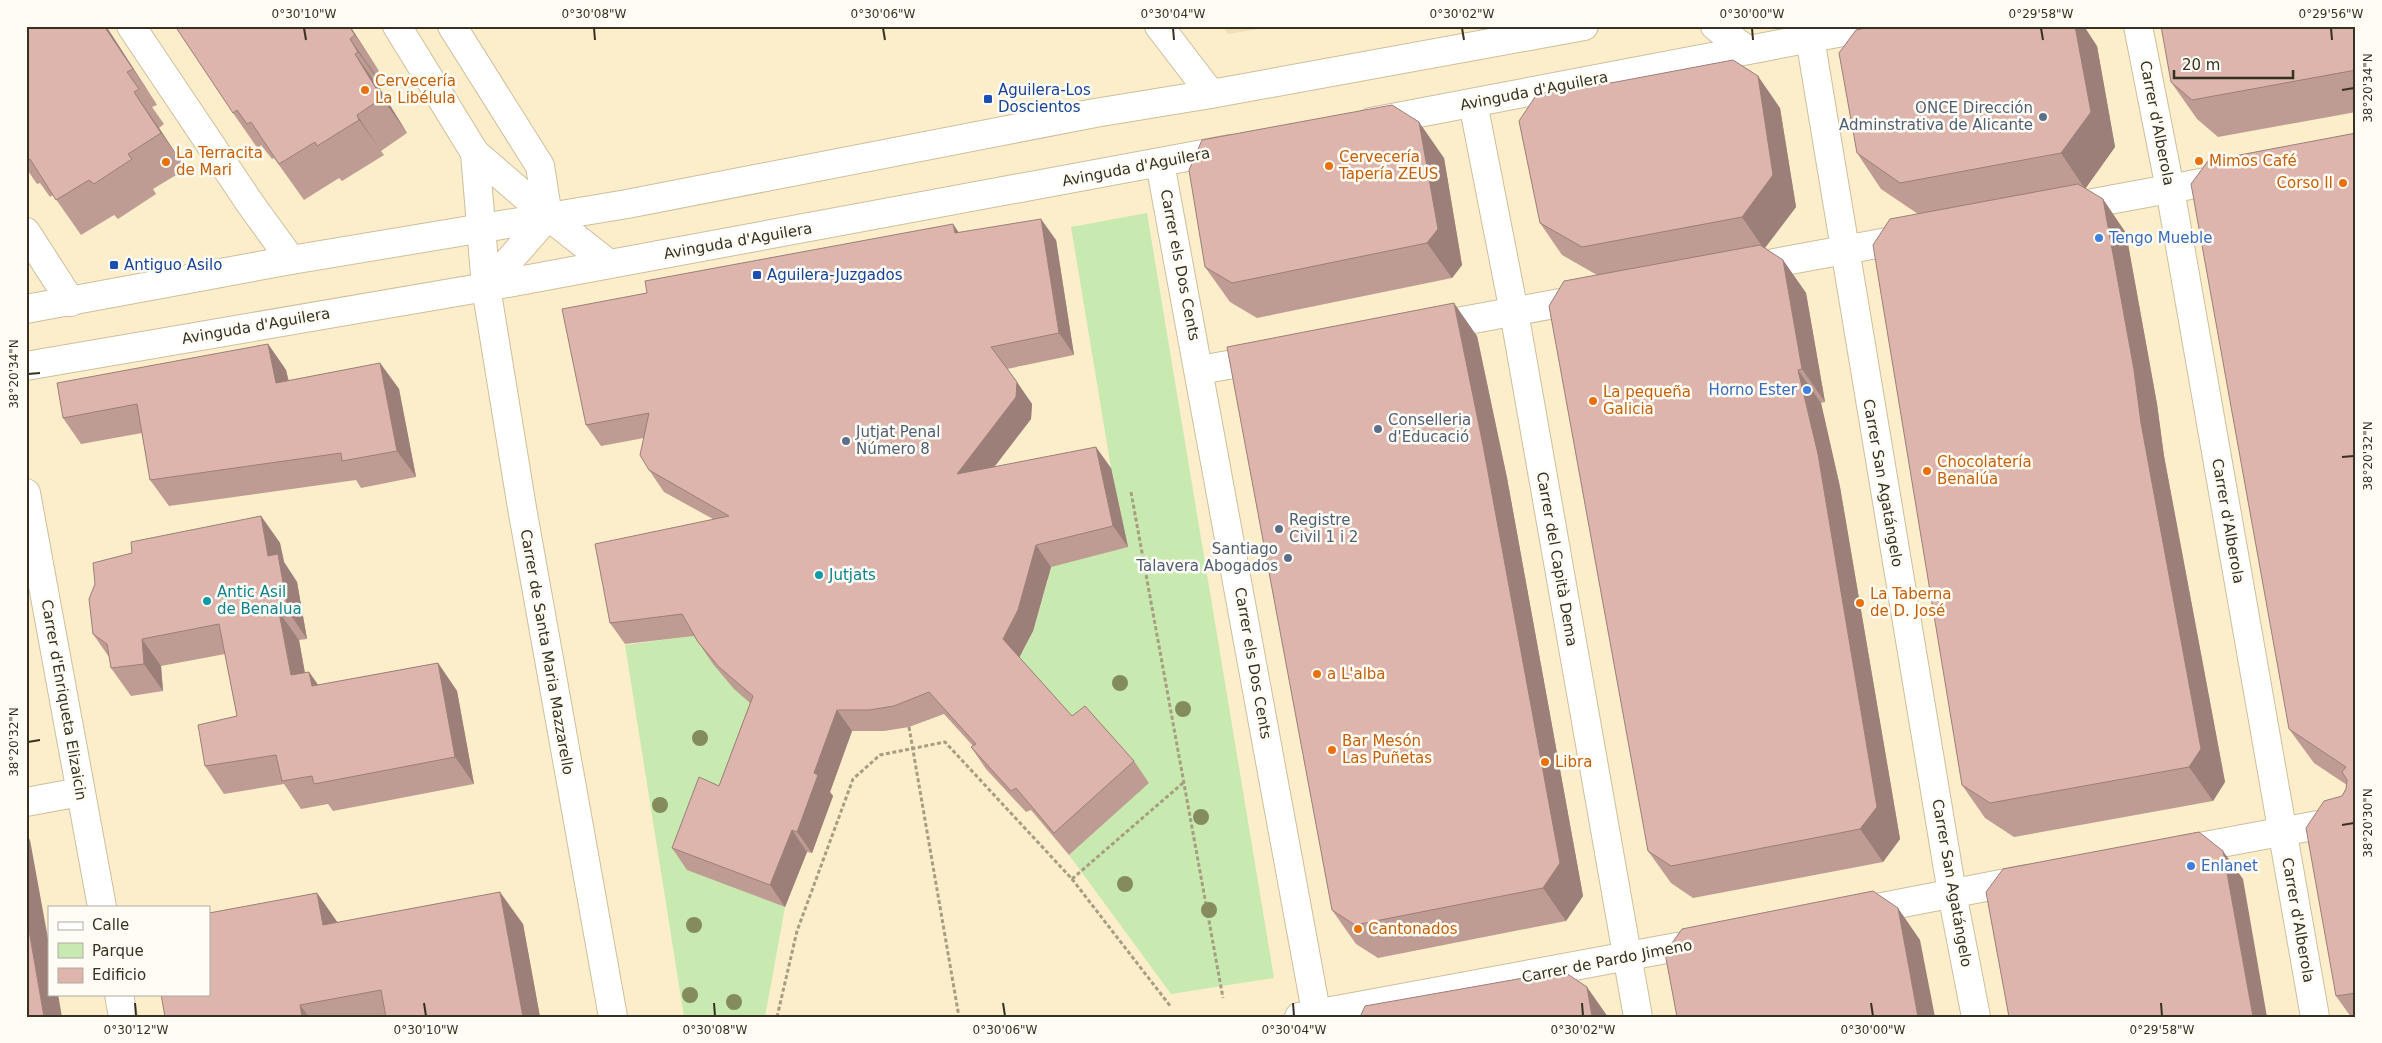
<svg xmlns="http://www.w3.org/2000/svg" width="2382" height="1043" viewBox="0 0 2382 1043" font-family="'DejaVu Sans',sans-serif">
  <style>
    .built { fill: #f1e0b7 }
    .green { fill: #c8e9b0 }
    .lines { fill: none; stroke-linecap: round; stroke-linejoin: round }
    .minor-casing { stroke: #cdbf9d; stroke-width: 30 }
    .major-casing { stroke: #cdbf9d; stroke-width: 30 }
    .path { stroke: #a79d83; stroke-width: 3; stroke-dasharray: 4 2.5; stroke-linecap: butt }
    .minor { stroke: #fff; stroke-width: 28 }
    .major { stroke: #fff; stroke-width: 28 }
    .tree { fill: #848c5c }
    .wall { fill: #be9c94 }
    .shaded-wall { fill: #9b7f78 }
    .building { fill: #ddb5ac; stroke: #9b7f78 }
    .ticks { fill: none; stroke: #363123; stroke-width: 2 }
    .food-dot { fill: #e8710a; stroke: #fefcf5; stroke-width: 2 }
    .transit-dot { fill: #1a4fb4; stroke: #fefcf5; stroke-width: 2 }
    .service-dot { fill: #5c6f8a; stroke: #fefcf5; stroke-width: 2 }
    .shop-dot { fill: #3f7fe0; stroke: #fefcf5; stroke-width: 2 }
    .culture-dot { fill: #0f9aa8; stroke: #fefcf5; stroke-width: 2 }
    .labels { text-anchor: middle; stroke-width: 5; stroke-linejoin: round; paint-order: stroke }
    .food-label { font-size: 15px; fill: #c56008; stroke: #fefcf5; text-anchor: start }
    .transit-label { font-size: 15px; fill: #164399; stroke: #fefcf5; text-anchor: start }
    .street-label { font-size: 15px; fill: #363123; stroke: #fefcf5 }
    .service-label { font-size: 15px; fill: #4e5e75; stroke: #fefcf5; text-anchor: start }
    .shop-label { font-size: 15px; fill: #366cbe; stroke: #fefcf5; text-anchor: start }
    .culture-label { font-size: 15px; fill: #0d838f; stroke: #fefcf5; text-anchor: start }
    .neatline { fill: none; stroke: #363123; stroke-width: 2 }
    .ticks-label { font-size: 12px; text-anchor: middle; fill: #363123 }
  </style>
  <rect width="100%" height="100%" fill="#fceeca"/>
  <polygon class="built" points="1223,26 1277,26 1228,34"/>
  <g class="green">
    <polygon points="1147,213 1274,978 1171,994 1069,855 1149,782 1087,737 1005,646 1023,651 1033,631 1048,580 1026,577 1111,468 1071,227"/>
    <path d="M 706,634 L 700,640 C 715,667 732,687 755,707 L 688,869 L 785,907 L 765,1017 L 684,1017 L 625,645 Z"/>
  </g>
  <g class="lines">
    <g class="minor-casing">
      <g id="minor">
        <polyline points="131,26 249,202 291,260"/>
        <polyline points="397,26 475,153 548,216 609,264"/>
        <polyline points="452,26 540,166 548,216"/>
        <polyline points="1159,26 1211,94"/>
        <polyline points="1715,26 1747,50"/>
        <polyline points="1814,26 1810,38 1952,893 1976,1017"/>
        <polyline points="2138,26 2170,189 2315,1017"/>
        <polyline points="1473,103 1514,312 1638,1017"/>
        <polyline points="475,153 486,287 522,508 613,1017"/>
        <polyline points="1160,163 1317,1017"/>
        <polyline points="2066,208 2228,178"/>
        <polyline points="26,232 71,302"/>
        <polyline points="1747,268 1909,238"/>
        <polyline points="486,287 548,216"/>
        <polyline points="1430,327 1587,298"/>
        <polyline points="1200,370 1267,358"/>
        <polyline points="26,493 102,907"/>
        <polyline points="26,802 80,792"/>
        <polyline points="2178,851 2356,818"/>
        <polyline points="1856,912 2027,879"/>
        <polyline points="119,994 123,1017"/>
        <polyline points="1299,1017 1704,942"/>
      </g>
    </g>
    <g class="major-casing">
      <g id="major">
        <polyline points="1371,122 1874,26"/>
        <polyline points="26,309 291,260 627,204 1095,113 1211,94 1584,26"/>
        <polyline points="26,366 486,287 1230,149"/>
      </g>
    </g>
    <g class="path">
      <polyline points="1131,492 1223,998"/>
      <polyline points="909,727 959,1017"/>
      <polyline points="1072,879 1171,1007"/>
      <polyline points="777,1017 797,931 853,779 880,755 945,742 1072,879 1184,782"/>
    </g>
    <use href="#minor" class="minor"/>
    <use href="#major" class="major"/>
  </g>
  <g class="tree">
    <circle cx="1120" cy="683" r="8"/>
    <circle cx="1183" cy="709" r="8"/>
    <circle cx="700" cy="738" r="8"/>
    <circle cx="660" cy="805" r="8"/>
    <circle cx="1201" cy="817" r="8"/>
    <circle cx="1125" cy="884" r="8"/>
    <circle cx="1209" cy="910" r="8"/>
    <circle cx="694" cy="925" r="8"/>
    <circle cx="690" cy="995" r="8"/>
    <circle cx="734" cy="1002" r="8"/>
  </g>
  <g class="wall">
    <polygon points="26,26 106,26 157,105 152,107 164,124 159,128 186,169 153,189 156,194 118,219 114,215 81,235 53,195 50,197 40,183 37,184 26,168"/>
    <polygon points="350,26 379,71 375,74 383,87 380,89 407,133 381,151 384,155 342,181 339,178 304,200 274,158 272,159 261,145 258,149 233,113"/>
    <polygon points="2356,26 2356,112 2218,137 2197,119 2171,82"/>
    <polygon points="2097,46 2115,147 2085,189 2126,233 2157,404 2164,456 2225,782 2213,801 2014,837 1985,818 1962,785 1918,214 1881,189 1857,153"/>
    <polygon points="1780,108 1796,207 1765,248 1783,260 1806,293 1825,402 1821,403 1840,487 1900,839 1883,862 1693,898 1671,883 1648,851 1597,275 1562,255 1540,223"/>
    <polygon points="2356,133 2356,1017 2351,1017 2336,996 2342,796 2346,789 2347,785 2314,763 2289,729"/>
    <polygon points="1444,158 1462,265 1452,278 1257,318 1230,302 1205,267"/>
    <polygon points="959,232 1056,240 1074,355 1007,369 1032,404 1031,419 994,467 1111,468 1128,547 1051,567 1033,631 1019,657 1072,716 1134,761 1149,783 1069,855 1031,810 1026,812 986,769 971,747 973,746 944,714 909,727 884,731 852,731 830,792 833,796 812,853 807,852 785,907 687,870 672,848 719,786 750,703 734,689 713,664 698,642 694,636 625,644 610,623 713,519 664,492 649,470 644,438 601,446 586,425"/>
    <polygon points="1477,336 1507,478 1583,896 1566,921 1378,958 1356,944 1332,910"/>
    <polygon points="268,344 286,370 289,381 380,363 399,389 416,477 361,488 356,480 169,506 150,480 142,433 81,444 63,418"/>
    <polygon points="261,516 280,543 284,562 297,582 307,639 299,640 305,673 309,672 318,685 438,663 457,691 474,784 333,811 328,804 301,809 284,784 224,794 205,766 237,716 225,654 161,666 163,691 131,696 111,668 109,657 93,634 132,553"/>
    <polygon points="317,893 337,922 523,924 540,1017 165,1017"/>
  </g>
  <g class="shaded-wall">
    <polygon points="104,26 106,26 157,105 133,69"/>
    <polygon points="349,26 350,26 379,71"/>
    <polygon points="2075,26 2084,26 2097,46 2115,147 2085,189 2061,153"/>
    <polygon points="350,39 375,74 383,87 358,52"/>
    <polygon points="355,54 380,89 407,133 382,98"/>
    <polygon points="1758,76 1780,108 1796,207 1764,249 1742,217"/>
    <polygon points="134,92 159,128 186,169 161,133"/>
    <polygon points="357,115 381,151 384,155 359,120"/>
    <polygon points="1419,122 1444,158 1462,265 1452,278 1427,243"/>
    <polygon points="2103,199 2126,233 2157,404 2164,456 2225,782 2213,801 2189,767"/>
    <polygon points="1041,219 1056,240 1074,355 1059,333"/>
    <polygon points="953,224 968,246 955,233"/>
    <polygon points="1783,260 1806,293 1825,402 1802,369"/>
    <polygon points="1454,303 1477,336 1507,478 1583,896 1566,921 1543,888"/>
    <polygon points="268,344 286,370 294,409 276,383"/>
    <polygon points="380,363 399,389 416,477 397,451"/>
    <polygon points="1798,370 1821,403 1840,487 1900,839 1883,862 1860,829"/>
    <polygon points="1017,382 1032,404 1031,419 972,496 957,474"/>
    <polygon points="1096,447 1111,468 1128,547 1113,526"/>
    <polygon points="261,516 280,543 284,562 297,582 307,639 288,611 268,556"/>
    <polygon points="1036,545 1051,567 1033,631 1018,660 1003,639"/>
    <polygon points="279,612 299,640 310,702 291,675"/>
    <polygon points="142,639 161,666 163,691 144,664"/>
    <polygon points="438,663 457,691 474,784 455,757"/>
    <polygon points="309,672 328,699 312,686"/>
    <polygon points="837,710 852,731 830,792 833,796 812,853 797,832 814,773"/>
    <polygon points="792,830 807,852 785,907 770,885"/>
    <polygon points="26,834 30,840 49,944 49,994 58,994 62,1017 44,1017 26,913"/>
    <polygon points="2223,851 2243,879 2267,1017 2253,1017"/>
    <polygon points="500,892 523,924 540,1017 523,1017"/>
    <polygon points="317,893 340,926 323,925"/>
    <polygon points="1898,908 1920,940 1935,1017 1918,1017"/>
    <polygon points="1587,987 1608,1017 1592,1017"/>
    <polygon points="300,1005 309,1017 302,1017"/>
  </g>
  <g class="building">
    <polygon points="26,26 104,26 133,69 127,72 139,89 134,92 161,133 128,154 132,159 94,184 89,180 56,200 30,159 26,161"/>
    <polygon points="175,26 349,26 355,35 350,39 358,52 355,54 382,98 357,115 359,120 317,146 315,142 279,164 251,122 247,124 237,110 233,113"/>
    <polygon points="1875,26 2075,26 2091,112 2061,153 1900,183 1857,153 1839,53 1856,30"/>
    <polygon points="2161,26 2356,26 2356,70 2192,100 2171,82"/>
    <polygon points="1733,60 1758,76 1773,175 1742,217 1582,247 1540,223 1519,121 1537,94 1616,82"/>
    <polygon points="1392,105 1419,122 1438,229 1427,243 1232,283 1205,267 1189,170 1202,140"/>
    <polygon points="2356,133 2356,993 2336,996 2306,828 2324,801 2342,796 2346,789 2347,780 2342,772 2346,767 2289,729 2191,184 2208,161"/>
    <polygon points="2078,184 2103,199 2134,370 2141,423 2201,749 2189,767 1990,803 1962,785 1873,245 1890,219"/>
    <polygon points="1041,219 1059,333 991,347 1017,382 1016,397 957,474 1096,447 1113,526 1036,545 1018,610 1003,639 1072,716 1085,706 1134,761 1054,833 1016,788 1011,791 971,747 976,744 929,692 894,706 869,710 837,710 814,773 818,775 797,832 792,830 770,885 672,848 699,777 719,786 753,696 719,667 698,642 682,614 610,623 595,544 729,516 649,470 640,455 649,413 586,425 562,309 647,293 645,281 953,224 955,233"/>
    <polygon points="1760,245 1783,260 1802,369 1798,370 1818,454 1877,807 1860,829 1671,866 1648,851 1549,306 1564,281"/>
    <polygon points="1454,303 1483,445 1560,863 1543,888 1355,925 1332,910 1227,347"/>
    <polygon points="268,344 276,383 380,363 397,451 342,461 341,453 150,480 137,404 63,418 57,383"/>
    <polygon points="261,516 268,556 278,554 288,611 279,612 291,675 309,672 312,686 438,663 455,757 314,784 312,776 282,781 276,755 205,766 198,725 237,716 219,624 142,639 144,664 111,668 107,644 93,634 89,599 95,584 93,563 132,553 131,542"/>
    <polygon points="2199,832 2223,851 2253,1017 2009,1017 1986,892 2003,869"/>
    <polygon points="1873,891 1898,908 1918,1017 1677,1017 1665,953 1682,929"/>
    <polygon points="500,892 523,1017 386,1017 381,990 300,1005 302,1017 165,1017 161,994 209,994 209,913 317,893 323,925"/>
    <polygon points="26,913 44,1017 26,1017"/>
    <polygon points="1563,971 1587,987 1592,1017 1360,1017 1365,1006"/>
  </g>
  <path class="ticks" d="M 304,28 L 306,40M 594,28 L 595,40M 883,28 L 885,40M 1173,28 L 1174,40M 1462,28 L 1464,40M 1752,28 L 1753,40M 2041,28 L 2043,40M 2331,28 L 2332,40M 2342,90 L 2354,88M 28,374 L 40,373M 2342,457 L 2354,456M 28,742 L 40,740M 2342,825 L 2354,823M 135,1003 L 136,1016M 424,1003 L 426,1016M 714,1003 L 715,1016M 1003,1003 L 1005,1016M 1293,1003 L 1294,1016M 1582,1003 L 1583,1016M 1871,1003 L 1873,1016M 2161,1003 L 2162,1016"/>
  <g class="food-dot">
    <circle cx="365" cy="90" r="5"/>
    <circle cx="2199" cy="161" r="5"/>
    <circle cx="166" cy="162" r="5"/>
    <circle cx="1329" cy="166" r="5"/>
    <circle cx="2343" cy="183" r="5"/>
    <circle cx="1593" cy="401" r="5"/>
    <circle cx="1927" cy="471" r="5"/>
    <circle cx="1860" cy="603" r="5"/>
    <circle cx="1317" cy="674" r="5"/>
    <circle cx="1332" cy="750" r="5"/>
    <circle cx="1545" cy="762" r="5"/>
    <circle cx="1358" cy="929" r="5"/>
  </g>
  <g class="transit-dot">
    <rect x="983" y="94" width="10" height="10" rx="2.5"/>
    <rect x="109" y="260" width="10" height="10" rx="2.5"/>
    <rect x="752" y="270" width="10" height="10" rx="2.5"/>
  </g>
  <g class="service-dot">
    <circle cx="2043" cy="117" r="5"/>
    <circle cx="1378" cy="429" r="5"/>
    <circle cx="846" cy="441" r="5"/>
    <circle cx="1279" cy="529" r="5"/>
    <circle cx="1288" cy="558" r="5"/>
  </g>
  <g class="shop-dot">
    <circle cx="2099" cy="238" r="5"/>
    <circle cx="1807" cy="390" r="5"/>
    <circle cx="2191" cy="866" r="5"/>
  </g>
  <g class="culture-dot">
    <circle cx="819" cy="575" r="5"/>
    <circle cx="207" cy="601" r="5"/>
  </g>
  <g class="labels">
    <g class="food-label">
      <text x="375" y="86">Cervecería<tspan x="375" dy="17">La Libélula</tspan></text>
      <text x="176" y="158">La Terracita<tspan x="176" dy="17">de Mari</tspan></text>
      <text x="1339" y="162">Cervecería<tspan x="1339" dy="17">Tapería ZEUS</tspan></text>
      <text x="2209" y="166">Mimos Café</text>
      <text x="2333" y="188" text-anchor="end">Corso II</text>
      <text x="1603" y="397">La pequeña<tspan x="1603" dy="17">Galicia</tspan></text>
      <text x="1937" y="467">Chocolatería<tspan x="1937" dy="17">Benalúa</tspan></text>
      <text x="1870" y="599">La Taberna<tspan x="1870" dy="17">de D. José</tspan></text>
      <text x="1327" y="679">a L'alba</text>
      <text x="1342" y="746">Bar Mesón<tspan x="1342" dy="17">Las Puñetas</tspan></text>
      <text x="1555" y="767">Libra</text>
      <text x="1368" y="934">Cantonados</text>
    </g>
    <g class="transit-label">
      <text x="998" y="95">Aguilera-Los<tspan x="998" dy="17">Doscientos</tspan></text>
      <text x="124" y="270">Antiguo Asilo</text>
      <text x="767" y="280">Aguilera-Juzgados</text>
    </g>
    <g class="street-label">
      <text transform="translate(1534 91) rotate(-11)" y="5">Avinguda d'Aguilera</text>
      <text transform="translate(2157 123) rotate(79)" y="5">Carrer d'Alberola</text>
      <text transform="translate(1136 167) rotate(-11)" y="5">Avinguda d'Aguilera</text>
      <text transform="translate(738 241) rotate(-10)" y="5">Avinguda d'Aguilera</text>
      <text transform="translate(1180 265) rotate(79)" y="5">Carrer els Dos Cents</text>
      <text transform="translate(256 326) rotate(-10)" y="5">Avinguda d'Aguilera</text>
      <text transform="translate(1883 483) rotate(80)" y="5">Carrer San Agatángelo</text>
      <text transform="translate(2228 521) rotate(80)" y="5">Carrer d'Alberola</text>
      <text transform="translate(1557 559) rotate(80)" y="5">Carrer del Capità Dema</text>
      <text transform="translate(547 652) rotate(80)" y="5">Carrer de Santa Maria Mazzarello</text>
      <text transform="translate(1253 663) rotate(80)" y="5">Carrer els Dos Cents</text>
      <text transform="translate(64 700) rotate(80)" y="5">Carrer d'Enriqueta Elizaicin</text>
      <text transform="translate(1952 883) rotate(80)" y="5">Carrer San Agatángelo</text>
      <text transform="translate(2298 920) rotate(80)" y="5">Carrer d'Alberola</text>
      <text transform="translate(1607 961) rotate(-11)" y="5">Carrer de Pardo Jimeno</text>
    </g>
    <g class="service-label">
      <text x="2033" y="113" text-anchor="end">ONCE Dirección<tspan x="2033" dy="17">Adminstrativa de Alicante</tspan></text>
      <text x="1388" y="425">Conselleria<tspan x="1388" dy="17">d'Educació</tspan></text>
      <text x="856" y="437">Jutjat Penal<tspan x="856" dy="17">Número 8</tspan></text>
      <text x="1289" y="525">Registre<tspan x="1289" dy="17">Civil 1 i 2</tspan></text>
      <text x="1278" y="554" text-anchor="end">Santiago<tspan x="1278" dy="17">Talavera Abogados</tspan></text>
    </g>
    <g class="shop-label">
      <text x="2109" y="243">Tengo Mueble</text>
      <text x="1797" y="395" text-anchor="end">Horno Ester</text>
      <text x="2201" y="871">Enlanet</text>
    </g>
    <g class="culture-label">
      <text x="829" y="580">Jutjats</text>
      <text x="217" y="597">Antic Asil<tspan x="217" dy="17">de Benalua</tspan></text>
    </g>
  </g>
  <rect width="2382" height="1043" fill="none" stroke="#fefcf5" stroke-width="55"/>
  <rect x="48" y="906" width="162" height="90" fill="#fefcf5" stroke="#aeaba1"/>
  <rect x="58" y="922" width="25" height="8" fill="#ffffff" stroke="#aeaba1"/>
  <text x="92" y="930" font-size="15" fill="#363123">Calle</text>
  <rect x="58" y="943" width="25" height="15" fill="#c8e9b0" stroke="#aeaba1"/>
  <text x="92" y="956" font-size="15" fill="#363123">Parque</text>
  <rect x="58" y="968" width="25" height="15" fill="#ddb5ac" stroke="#aeaba1"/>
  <text x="92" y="980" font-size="15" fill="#363123">Edificio</text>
  <path d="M2174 70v8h119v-8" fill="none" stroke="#363123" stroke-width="2.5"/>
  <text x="2182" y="70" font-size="15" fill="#363123" stroke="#fefcf5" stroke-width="4" paint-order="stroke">20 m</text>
  <rect x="28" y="28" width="2326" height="988" class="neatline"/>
  <g class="ticks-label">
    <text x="304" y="18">0°30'10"W</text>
    <text x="594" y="18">0°30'08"W</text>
    <text x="883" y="18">0°30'06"W</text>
    <text x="1173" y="18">0°30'04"W</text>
    <text x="1462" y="18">0°30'02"W</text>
    <text x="1752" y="18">0°30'00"W</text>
    <text x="2041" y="18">0°29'58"W</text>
    <text x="2331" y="18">0°29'56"W</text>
    <text transform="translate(2368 88) rotate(-90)" y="4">38°20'34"N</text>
    <text transform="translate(14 374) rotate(-90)" y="4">38°20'34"N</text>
    <text transform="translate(2368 456) rotate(-90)" y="4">38°20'32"N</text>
    <text transform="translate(14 742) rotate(-90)" y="4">38°20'32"N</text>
    <text transform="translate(2368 823) rotate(-90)" y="4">38°20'30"N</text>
    <text x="136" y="1034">0°30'12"W</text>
    <text x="426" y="1034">0°30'10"W</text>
    <text x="715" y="1034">0°30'08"W</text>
    <text x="1005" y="1034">0°30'06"W</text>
    <text x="1294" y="1034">0°30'04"W</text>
    <text x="1583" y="1034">0°30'02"W</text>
    <text x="1873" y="1034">0°30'00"W</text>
    <text x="2162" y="1034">0°29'58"W</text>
  </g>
</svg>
